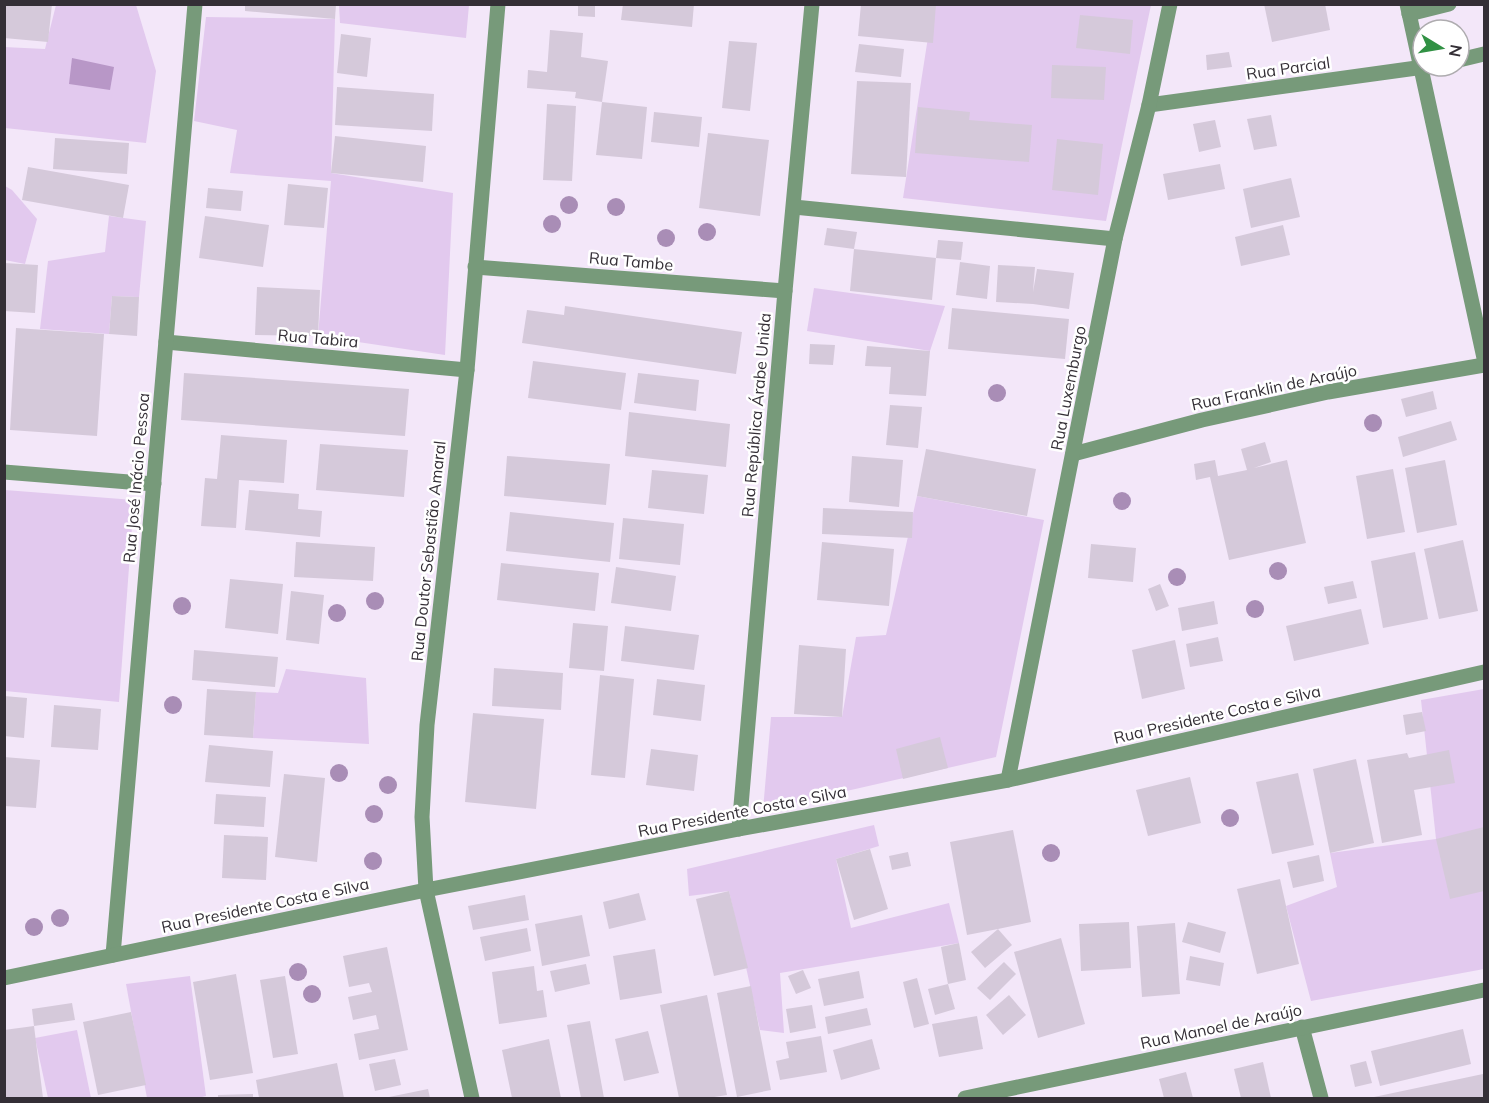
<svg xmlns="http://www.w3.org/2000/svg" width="1489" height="1103" viewBox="0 0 1489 1103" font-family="Mulish,sans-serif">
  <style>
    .green { fill: #e2c9ee }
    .water { fill: #b897c7 }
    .building { fill: #d5c9da }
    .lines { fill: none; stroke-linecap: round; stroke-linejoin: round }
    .minor { stroke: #779a7a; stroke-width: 15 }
    .tree { fill: #a98db6 }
    .labels { text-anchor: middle; stroke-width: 5; stroke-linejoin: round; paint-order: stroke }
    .street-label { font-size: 16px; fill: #342f36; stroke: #fff }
  </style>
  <rect width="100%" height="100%" fill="#f3e7f9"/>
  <g class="green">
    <polygon points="56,5 136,5 156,71 146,143 5,128 4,47 45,49"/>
    <polygon points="339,5 469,5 466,38 340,23"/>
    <polygon points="933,5 1151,5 1106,221 903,198"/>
    <polygon points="206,17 335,19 331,173 453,193 445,355 318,336 331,181 230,173 237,130 194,121"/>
    <polygon points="5,186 12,190 37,219 25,264 5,260"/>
    <polygon points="109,216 146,221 139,297 112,296 109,334 40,329 48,261 105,252"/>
    <polygon points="814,288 945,306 930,351 807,331"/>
    <polygon points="5,490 134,500 119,702 5,691"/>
    <polygon points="917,496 1044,520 996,757 763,810 771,717 842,717 856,637 886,635"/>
    <polygon points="286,669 366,678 369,744 253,738 256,692 278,693"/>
    <polygon points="1484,689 1484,969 1311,1001 1286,906 1337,887 1330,853 1436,839 1421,700"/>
    <polygon points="874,825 879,846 836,859 851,928 949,903 959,943 780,973 784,1033 760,1030 729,891 689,896 687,869"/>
    <polygon points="190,976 206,1096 198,1098 147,1098 126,984"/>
    <polygon points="77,1030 91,1098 48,1098 35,1038"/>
  </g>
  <polygon class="water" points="72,58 114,67 110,90 69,84"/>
  <g class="building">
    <polygon points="4,4 52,4 48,42 4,38"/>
    <polygon points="245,4 336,4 335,19 245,11"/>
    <polygon points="578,4 595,4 595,17 578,16"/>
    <polygon points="623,4 694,4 692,27 621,20"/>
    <polygon points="861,4 936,4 933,43 858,36"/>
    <polygon points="1264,4 1325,4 1330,30 1272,42"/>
    <polygon points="1080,15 1133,20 1130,54 1076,48"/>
    <polygon points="550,30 583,33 581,57 608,61 602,102 575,98 576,92 527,88 528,70 547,72"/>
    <polygon points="341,34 371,38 367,77 337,73"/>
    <polygon points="729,41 757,43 750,111 722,108"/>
    <polygon points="859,44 904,49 901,77 855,72"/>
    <polygon points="1229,52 1232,67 1207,70 1206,55"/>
    <polygon points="1052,65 1106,67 1104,100 1051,98"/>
    <polygon points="857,81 911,83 906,177 851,174"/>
    <polygon points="337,87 434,94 432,131 335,125"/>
    <polygon points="602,102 647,107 642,159 596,155"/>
    <polygon points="547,104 576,106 572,181 543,180"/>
    <polygon points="918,107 970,112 969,120 1032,125 1029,162 915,153"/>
    <polygon points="654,112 702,117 699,147 651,142"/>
    <polygon points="1271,115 1277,146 1254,150 1247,119"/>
    <polygon points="1215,120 1221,147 1199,152 1193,124"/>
    <polygon points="708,133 769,140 760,216 699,208"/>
    <polygon points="335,136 426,146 423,182 331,173"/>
    <polygon points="55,138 129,143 127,174 53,169"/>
    <polygon points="1057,139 1103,144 1098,195 1052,190"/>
    <polygon points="1220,164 1225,189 1168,200 1163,174"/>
    <polygon points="28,167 129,185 123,218 22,200"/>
    <polygon points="1291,178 1300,217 1251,228 1243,189"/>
    <polygon points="288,184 328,188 324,228 284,225"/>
    <polygon points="208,188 243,191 241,211 206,208"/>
    <polygon points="205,216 269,225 263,267 199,258"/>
    <polygon points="1283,225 1290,255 1241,266 1235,237"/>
    <polygon points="827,228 857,232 854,249 824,245"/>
    <polygon points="938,240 963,242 961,260 936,258"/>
    <polygon points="854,249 936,258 932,300 850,291"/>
    <polygon points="960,262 990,266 987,299 956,295"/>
    <polygon points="4,263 38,265 35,313 4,311"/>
    <polygon points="998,265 1035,267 1033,292 1037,269 1074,273 1069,309 1033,304 996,302"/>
    <polygon points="257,287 320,290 318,336 255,335"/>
    <polygon points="112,296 139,297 137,336 109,334"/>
    <polygon points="565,306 742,332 736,374 522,343 527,310 564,315"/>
    <polygon points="952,308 1069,319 1065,359 948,349"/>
    <polygon points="16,328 104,334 97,436 10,430"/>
    <polygon points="810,344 835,345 833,365 809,364"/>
    <polygon points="867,346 930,351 926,396 889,394 891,367 865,366"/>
    <polygon points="533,361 626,373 621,410 528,398"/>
    <polygon points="184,373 409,389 405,436 181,420"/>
    <polygon points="638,373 699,380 696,411 634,403"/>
    <polygon points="1433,391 1437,409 1406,417 1401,399"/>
    <polygon points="890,405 922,407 918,448 886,445"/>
    <polygon points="629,412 730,424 726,467 625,456"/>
    <polygon points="1451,421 1457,440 1403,457 1398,437"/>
    <polygon points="221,435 287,440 284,483 239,480 236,528 201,526 205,478 217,479"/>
    <polygon points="1265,442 1271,462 1254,468 1287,460 1306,543 1229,560 1210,477 1196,480 1194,464 1215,460 1218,476 1247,470 1241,449"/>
    <polygon points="320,444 408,450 404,497 316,490"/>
    <polygon points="926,449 1036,469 1027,516 917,496"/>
    <polygon points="507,456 610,464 606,505 504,496"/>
    <polygon points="852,456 903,460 899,507 849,502"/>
    <polygon points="1445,460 1457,525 1417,533 1405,468"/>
    <polygon points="1393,469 1405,532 1367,539 1356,476"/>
    <polygon points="652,470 708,475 704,514 648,508"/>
    <polygon points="249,490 299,494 298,509 322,511 320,537 245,530"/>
    <polygon points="823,508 913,512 912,538 822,534"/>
    <polygon points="510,512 614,523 610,562 506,551"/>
    <polygon points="623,518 684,524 680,565 619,559"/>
    <polygon points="1463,540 1478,611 1439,619 1424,549"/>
    <polygon points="296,542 375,547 373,581 294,577"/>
    <polygon points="822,542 894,549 889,606 817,600"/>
    <polygon points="1091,544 1136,548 1133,582 1088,578"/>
    <polygon points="1415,552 1428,619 1383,628 1371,561"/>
    <polygon points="501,563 599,573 595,611 497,600"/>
    <polygon points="616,567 676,576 671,611 611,603"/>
    <polygon points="230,579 283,584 278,634 225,628"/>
    <polygon points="1353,581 1357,598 1328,604 1324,587"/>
    <polygon points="1160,584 1169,606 1156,611 1148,589"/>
    <polygon points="291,591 324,595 319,644 286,640"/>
    <polygon points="1214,601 1218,624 1182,631 1178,608"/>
    <polygon points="1361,609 1369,644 1294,661 1286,626"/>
    <polygon points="573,623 608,626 604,671 569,668"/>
    <polygon points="625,626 699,635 694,670 621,661"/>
    <polygon points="1218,637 1223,661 1190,667 1186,644"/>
    <polygon points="1175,640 1185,689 1142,699 1132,650"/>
    <polygon points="799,645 846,649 842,717 794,714"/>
    <polygon points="194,650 278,657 275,687 192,680"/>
    <polygon points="494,668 563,673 561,710 492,706"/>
    <polygon points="600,675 634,679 625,778 591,775"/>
    <polygon points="657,679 705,685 701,721 653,715"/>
    <polygon points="207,689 256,692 253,738 204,735"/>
    <polygon points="4,696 27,698 24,738 4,736"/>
    <polygon points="54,705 101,709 98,750 51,747"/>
    <polygon points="1422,712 1426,731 1406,735 1403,715"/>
    <polygon points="473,713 544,719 536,809 465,802"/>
    <polygon points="940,737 948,768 903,779 896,749"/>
    <polygon points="209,745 273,751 270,787 205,782"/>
    <polygon points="651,749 698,755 694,791 646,785"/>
    <polygon points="1449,750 1455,783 1414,790 1422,835 1382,843 1367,760 1407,753 1409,758"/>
    <polygon points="4,757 40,760 36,808 4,806"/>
    <polygon points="1356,759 1374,843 1330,853 1313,769"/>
    <polygon points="1298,773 1314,845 1272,854 1256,782"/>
    <polygon points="284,774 325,778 317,862 275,857"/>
    <polygon points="1190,777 1201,823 1148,836 1136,790"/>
    <polygon points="216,794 266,797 264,827 214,824"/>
    <polygon points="1484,827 1484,891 1450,899 1436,839"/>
    <polygon points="1013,830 1031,922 998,929 1012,945 985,968 971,952 998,929 967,935 950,842"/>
    <polygon points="224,835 268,837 266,880 222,878"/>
    <polygon points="870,849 888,909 854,920 836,859"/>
    <polygon points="908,852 911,866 892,870 889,856"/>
    <polygon points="1319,855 1324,881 1293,888 1287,862"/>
    <polygon points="1280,879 1299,964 1257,974 1237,889"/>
    <polygon points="729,891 748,968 714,976 696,899"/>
    <polygon points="639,893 646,920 609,929 603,902"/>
    <polygon points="525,895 529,920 473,930 468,906"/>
    <polygon points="582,915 590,956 542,966 535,924"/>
    <polygon points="1129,922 1131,968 1081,971 1079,924"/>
    <polygon points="1188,922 1226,932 1220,953 1182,942"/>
    <polygon points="1175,923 1180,994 1142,997 1137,926"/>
    <polygon points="527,928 531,951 485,961 480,937"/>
    <polygon points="1061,938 1085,1024 1038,1038 1014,952"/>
    <polygon points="959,943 966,980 948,984 955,1009 935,1015 928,989 948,984 941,947"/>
    <polygon points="387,947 408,1050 359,1060 354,1034 379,1029 376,1015 353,1020 348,997 372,992 369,983 349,987 343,956"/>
    <polygon points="655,949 662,993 620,1000 613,956"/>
    <polygon points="1190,956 1224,963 1220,986 1186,980"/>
    <polygon points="1004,962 1016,974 990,1000 977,988"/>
    <polygon points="586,964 590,984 555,992 550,971"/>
    <polygon points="534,966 537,991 543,990 547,1017 499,1024 492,972"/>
    <polygon points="803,970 811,988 796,994 788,976"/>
    <polygon points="859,971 864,998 824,1006 818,979"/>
    <polygon points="236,974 253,1073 210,1080 193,982"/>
    <polygon points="285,976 298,1054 273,1058 260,980"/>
    <polygon points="917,978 929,1024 914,1028 903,982"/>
    <polygon points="751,986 771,1090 737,1097 717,993"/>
    <polygon points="707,995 727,1095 708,1098 679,1098 660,1005"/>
    <polygon points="1009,995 1026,1015 1003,1035 986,1015"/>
    <polygon points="72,1003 75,1020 34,1026 32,1009"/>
    <polygon points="812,1005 816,1028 790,1033 786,1009"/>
    <polygon points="867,1008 871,1025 828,1034 825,1017"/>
    <polygon points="131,1012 146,1085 98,1095 83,1022"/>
    <polygon points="977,1016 983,1049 939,1057 932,1024"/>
    <polygon points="590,1021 604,1098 581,1098 567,1025"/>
    <polygon points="34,1026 43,1098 4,1098 4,1030"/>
    <polygon points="1463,1029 1471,1064 1380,1086 1371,1051"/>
    <polygon points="648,1031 659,1073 624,1081 615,1039"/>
    <polygon points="821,1036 827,1072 780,1080 776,1061 789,1058 786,1042"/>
    <polygon points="549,1039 561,1098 512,1098 502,1050"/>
    <polygon points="872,1039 880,1069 841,1080 833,1050"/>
    <polygon points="395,1059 401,1085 375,1091 369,1064"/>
    <polygon points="1366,1061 1372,1083 1355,1087 1350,1065"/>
    <polygon points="1263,1062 1271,1098 1241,1098 1234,1069"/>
    <polygon points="337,1063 344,1098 259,1098 256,1080"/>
    <polygon points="1186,1072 1193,1098 1164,1098 1159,1079"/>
    <polygon points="1483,1074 1484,1098 1374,1098 1374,1097"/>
    <polygon points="428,1089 430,1098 389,1098 389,1097"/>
    <polygon points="253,1094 253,1098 218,1098 218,1095"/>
  </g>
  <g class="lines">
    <g class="minor">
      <polyline points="1407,4 1484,358"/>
      <polyline points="1409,14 1449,4"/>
      <polyline points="1459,60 1484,54"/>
      <polyline points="1149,105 1431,66"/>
      <polyline points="794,207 1115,239"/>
      <polyline points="475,267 785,291"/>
      <polyline points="166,342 467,370"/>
      <polyline points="1073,454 1202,420 1328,392 1484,365"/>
      <polyline points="4,472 154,484"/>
      <polyline points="1008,780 1115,239 1149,105 1170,4"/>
      <polyline points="739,829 785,291 812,4"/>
      <polyline points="113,955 195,4"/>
      <polyline points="4,978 426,890 739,829 1008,780 1484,672"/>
      <polyline points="1302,1027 1321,1098"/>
      <polyline points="472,1098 426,890 422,817 427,725 467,370 498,4"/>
      <polyline points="965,1098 1484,990"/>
    </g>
  </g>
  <g class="tree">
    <circle cx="569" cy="205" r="9"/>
    <circle cx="616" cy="207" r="9"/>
    <circle cx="552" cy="224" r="9"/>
    <circle cx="707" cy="232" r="9"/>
    <circle cx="666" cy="238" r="9"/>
    <circle cx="997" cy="393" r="9"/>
    <circle cx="1373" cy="423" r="9"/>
    <circle cx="1122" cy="501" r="9"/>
    <circle cx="1278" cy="571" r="9"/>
    <circle cx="1177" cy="577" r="9"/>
    <circle cx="375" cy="601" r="9"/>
    <circle cx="182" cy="606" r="9"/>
    <circle cx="1255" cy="609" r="9"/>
    <circle cx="337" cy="613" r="9"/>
    <circle cx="173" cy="705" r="9"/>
    <circle cx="339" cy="773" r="9"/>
    <circle cx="388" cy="785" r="9"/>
    <circle cx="374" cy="814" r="9"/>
    <circle cx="1230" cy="818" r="9"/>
    <circle cx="1051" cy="853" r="9"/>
    <circle cx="373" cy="861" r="9"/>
    <circle cx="60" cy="918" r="9"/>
    <circle cx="34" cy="927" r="9"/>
    <circle cx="298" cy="972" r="9"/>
    <circle cx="312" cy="994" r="9"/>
  </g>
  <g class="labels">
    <g class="street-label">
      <text transform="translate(1288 68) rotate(-8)" y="6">Rua Parcial</text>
      <text transform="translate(631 261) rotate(5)" y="6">Rua Tambe</text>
      <text transform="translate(318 338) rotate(5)" y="6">Rua Tabira</text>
      <text transform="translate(1274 387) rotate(-12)" y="6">Rua Franklin de Araújo</text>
      <text transform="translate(1068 388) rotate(-79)" y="6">Rua Luxemburgo</text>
      <text transform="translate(756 415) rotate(-85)" y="6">Rua República Árabe Unida</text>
      <text transform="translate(136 478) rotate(-85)" y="6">Rua José Inácio Pessoa</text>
      <text transform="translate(428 551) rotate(-84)" y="6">Rua Doutor Sebastião Amaral</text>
      <text transform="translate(1217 714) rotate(-13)" y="6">Rua Presidente Costa e Silva</text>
      <text transform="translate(742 811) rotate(-11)" y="6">Rua Presidente Costa e Silva</text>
      <text transform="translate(265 905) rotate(-12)" y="6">Rua Presidente Costa e Silva</text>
      <text transform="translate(1221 1026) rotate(-12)" y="6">Rua Manoel de Araújo</text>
    </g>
  </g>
  <rect width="1489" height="1103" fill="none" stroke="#342f36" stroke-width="12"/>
  <g transform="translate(1441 48) rotate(101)"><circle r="28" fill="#ffffff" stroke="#aeacaf" stroke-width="1.5"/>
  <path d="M0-4.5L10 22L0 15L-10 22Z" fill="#319144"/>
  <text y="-9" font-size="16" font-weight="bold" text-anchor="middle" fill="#342f36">N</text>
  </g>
</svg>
